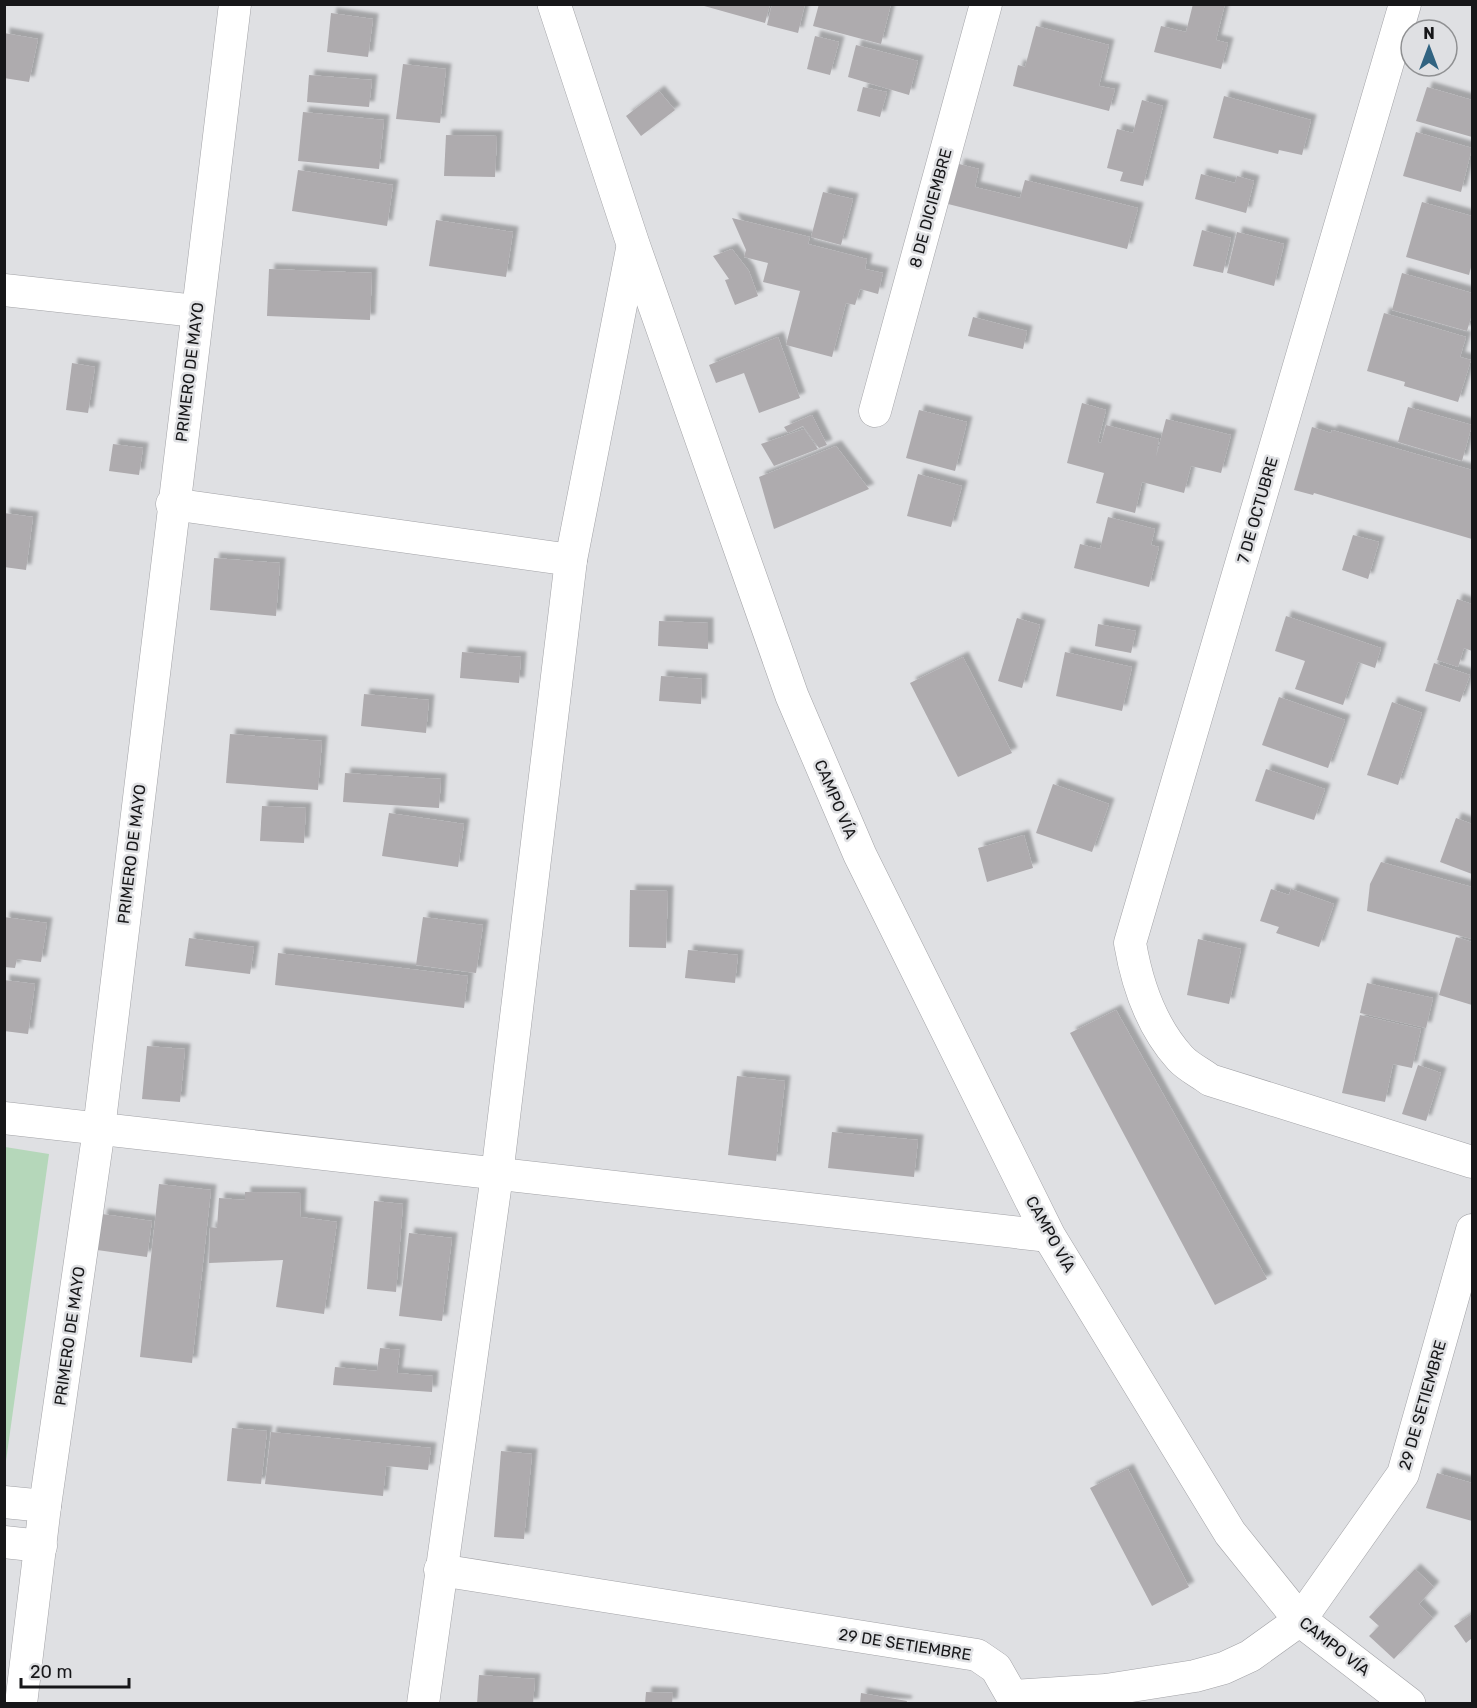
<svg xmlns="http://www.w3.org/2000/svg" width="1477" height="1708" viewBox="0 0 1477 1708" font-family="Rubik,sans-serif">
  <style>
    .green { fill: #b5d7ba }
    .building { fill: #aeabae; filter: url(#shadow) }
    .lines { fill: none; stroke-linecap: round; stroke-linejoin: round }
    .minor-casing { stroke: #a2a2a6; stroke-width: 33 }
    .tertiary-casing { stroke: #a2a2a6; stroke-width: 34 }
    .minor { stroke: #fff; stroke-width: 32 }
    .tertiary { stroke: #fff; stroke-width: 33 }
    .labels { text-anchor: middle; stroke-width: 5; stroke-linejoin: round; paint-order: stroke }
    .street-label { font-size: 16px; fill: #171719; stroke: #dfe0e3 }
  </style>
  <defs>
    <filter id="shadow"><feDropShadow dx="5.5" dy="-5.5" stdDeviation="1.5" flood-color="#0004"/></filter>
  </defs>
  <rect width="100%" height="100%" fill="#dfe0e3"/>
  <polygon class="green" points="5,1147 49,1154 5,1468 4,1147"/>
  <g class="building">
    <polygon points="697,4 770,4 765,23"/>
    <polygon points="772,4 805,4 798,33 767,25"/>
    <polygon points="819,4 891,4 881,44 813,26"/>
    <polygon points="1193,4 1225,4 1216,40 1228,43 1221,69 1154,52 1161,26 1186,32"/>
    <polygon points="331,13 373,19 368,57 327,52"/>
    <polygon points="1036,26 1109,45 1099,86 1115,89 1109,111 1013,86 1018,65 1025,67"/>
    <polygon points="4,33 38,39 29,82 4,78"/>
    <polygon points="815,36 839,42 830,75 807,69"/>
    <polygon points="856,45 918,61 909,95 848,77"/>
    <polygon points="403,64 446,69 440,123 396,119"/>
    <polygon points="309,75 372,80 369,107 307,102"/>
    <polygon points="863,87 887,92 880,117 857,111"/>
    <polygon points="1427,87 1472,100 1472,137 1416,121"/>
    <polygon points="659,91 675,110 641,136 626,116"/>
    <polygon points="1224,96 1311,120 1302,155 1279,150 1278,154 1213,138"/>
    <polygon points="1142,100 1163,106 1143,186 1120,181 1123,172 1107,168 1117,129 1133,133"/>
    <polygon points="303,112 384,120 379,169 298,161"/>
    <polygon points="1416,132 1472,148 1461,192 1403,176"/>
    <polygon points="446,135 497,136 495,177 444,176"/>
    <polygon points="959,164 979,169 975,187 1020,198 1025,180 1138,208 1127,249 948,204"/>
    <polygon points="298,170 393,185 387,226 292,211"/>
    <polygon points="1201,174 1235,183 1237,176 1254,181 1246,213 1195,199"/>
    <polygon points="823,192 853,199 841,245 811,237"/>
    <polygon points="1422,202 1472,216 1472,263 1469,275 1406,257"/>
    <polygon points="732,218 810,237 808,244 867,259 865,269 883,273 878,294 860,289 855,305 846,303 832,357 786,345 800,291 763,282 768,263 744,257 746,250"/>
    <polygon points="436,220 513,232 506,277 429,266"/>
    <polygon points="1202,230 1231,238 1223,273 1193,266"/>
    <polygon points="1237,232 1284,244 1274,286 1227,273"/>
    <polygon points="732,249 749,271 758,296 735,305 725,280 729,279 713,256"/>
    <polygon points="269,269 372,273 370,320 267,316"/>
    <polygon points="1402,273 1472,293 1472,314 1467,331 1392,310"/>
    <polygon points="1384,313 1466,337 1460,357 1471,360 1458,402 1404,386 1405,382 1367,371"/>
    <polygon points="973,317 1027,331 1023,349 968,336"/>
    <polygon points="778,337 800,398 759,413 744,373 716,383 709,365"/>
    <polygon points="72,363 95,367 88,413 66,410"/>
    <polygon points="1082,403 1106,410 1098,442 1101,443 1106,425 1159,439 1156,457 1166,419 1231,435 1221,473 1191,466 1184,493 1142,482 1135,513 1096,503 1104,473 1067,463"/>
    <polygon points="1408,407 1472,425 1462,461 1398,442"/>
    <polygon points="919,410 967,422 955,471 906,458"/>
    <polygon points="812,415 827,445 819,448 803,426 788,433 784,427"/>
    <polygon points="1312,427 1331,433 1332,430 1472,470 1472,539 1314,493 1313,495 1294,490"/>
    <polygon points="804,429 818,449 774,466 761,444"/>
    <polygon points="113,444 143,448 139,475 109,471"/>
    <polygon points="836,446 869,489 774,529 759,477"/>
    <polygon points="918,474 962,486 951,527 907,516"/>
    <polygon points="4,513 33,517 26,570 4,567"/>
    <polygon points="1108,517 1155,529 1151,545 1159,547 1149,587 1074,568 1080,544 1100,549"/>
    <polygon points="1353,535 1379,542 1368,579 1342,570"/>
    <polygon points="214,558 280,563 276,616 210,610"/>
    <polygon points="1457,599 1472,604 1472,651 1464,648 1458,667 1437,660"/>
    <polygon points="1286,616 1381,648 1375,668 1358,662 1343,705 1295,689 1305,661 1275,651"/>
    <polygon points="1017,618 1040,625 1022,688 998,681"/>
    <polygon points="659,621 708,623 708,649 658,646"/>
    <polygon points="1098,624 1136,631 1131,653 1095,646"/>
    <polygon points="462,652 521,657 519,683 460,678"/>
    <polygon points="1065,652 1132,667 1122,711 1056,696"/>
    <polygon points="963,657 1012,753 958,777 910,683"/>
    <polygon points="1434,663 1470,675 1460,702 1425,691"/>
    <polygon points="661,676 702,679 701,704 659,701"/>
    <polygon points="364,694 429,700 426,733 361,726"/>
    <polygon points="1279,697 1345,720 1328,768 1262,745"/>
    <polygon points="1392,702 1422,713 1398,785 1367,775"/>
    <polygon points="230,734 322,741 318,790 226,783"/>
    <polygon points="1266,769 1325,789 1314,820 1255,801"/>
    <polygon points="345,773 441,779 439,808 343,802"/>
    <polygon points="1053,784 1109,804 1092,852 1036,833"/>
    <polygon points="262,806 306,808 304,843 260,841"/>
    <polygon points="389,813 464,824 458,867 382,856"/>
    <polygon points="1456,818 1472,824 1472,874 1440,862"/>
    <polygon points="1024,835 1033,868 987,882 978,848"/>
    <polygon points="1381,862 1472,887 1472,939 1367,911 1370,884"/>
    <polygon points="1271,889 1289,895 1291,889 1334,904 1319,947 1276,933 1279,927 1260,921"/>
    <polygon points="630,890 668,891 666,948 629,947"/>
    <polygon points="4,917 47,923 41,962 17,959 15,968 4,967"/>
    <polygon points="423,917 483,925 476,973 416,965"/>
    <polygon points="1456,937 1472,942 1472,1005 1439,995"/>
    <polygon points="189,938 254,947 250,974 185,966"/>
    <polygon points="1198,939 1241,949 1229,1004 1187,995"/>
    <polygon points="688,950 738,955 735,983 685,978"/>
    <polygon points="278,953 468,976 464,1008 275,985"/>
    <polygon points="4,980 35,984 28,1034 4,1031"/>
    <polygon points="1367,983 1433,998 1426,1028 1360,1013"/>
    <polygon points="1116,1010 1267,1279 1215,1305 1070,1033"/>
    <polygon points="1360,1015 1421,1029 1412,1068 1393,1064 1385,1102 1342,1093"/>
    <polygon points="147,1046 185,1049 180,1102 142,1099"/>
    <polygon points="1418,1065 1441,1073 1426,1121 1402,1114"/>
    <polygon points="737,1076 785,1081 776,1161 728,1155"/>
    <polygon points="832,1132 918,1140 914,1177 828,1168"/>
    <polygon points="159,1184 211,1190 192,1363 140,1357"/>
    <polygon points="245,1192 301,1193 300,1217 337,1222 324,1314 276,1307 283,1260 209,1263 210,1227 217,1228 219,1198 245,1200"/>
    <polygon points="374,1201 403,1204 396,1292 367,1289"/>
    <polygon points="102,1214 152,1221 147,1257 97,1250"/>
    <polygon points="409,1233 452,1238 442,1321 399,1316"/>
    <polygon points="380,1348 400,1350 397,1373 433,1376 432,1392 333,1385 335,1367 377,1371"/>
    <polygon points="232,1428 267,1431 261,1484 227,1481"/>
    <polygon points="271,1432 431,1448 428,1470 386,1466 383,1496 265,1484"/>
    <polygon points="501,1451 532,1454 524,1539 494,1537"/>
    <polygon points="1128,1469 1189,1587 1152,1606 1090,1488"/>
    <polygon points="1437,1473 1472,1483 1472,1521 1426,1508"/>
    <polygon points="1415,1569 1434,1587 1419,1604 1433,1618 1394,1659 1369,1636 1379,1626 1369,1617"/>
    <polygon points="1472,1614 1472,1638 1466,1643 1454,1626"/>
    <polygon points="479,1675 535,1679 533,1704 477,1704"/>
    <polygon points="646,1692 673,1693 672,1704 645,1704"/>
    <polygon points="861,1693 907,1701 906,1704 860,1704"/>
  </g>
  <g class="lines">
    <g class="minor-casing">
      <g id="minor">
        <path d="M 1405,4 L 1130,943 C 1137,984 1151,1026 1180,1058 C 1188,1067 1201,1073 1210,1080 L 1472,1162"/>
        <polyline points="4,290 196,311"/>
        <polyline points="875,411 986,4"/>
        <polyline points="172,504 571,560"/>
        <polyline points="4,1118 1049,1236"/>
        <polyline points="4,1502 45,1506"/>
        <polyline points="4,1542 41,1546"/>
        <polyline points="440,1570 977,1655 996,1668 1012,1696 1106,1690 1195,1676 1224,1668 1250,1656 1300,1620 1403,1474 1472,1230"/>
        <polyline points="21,1704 45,1506 99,1129 235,4"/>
        <polyline points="423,1704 497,1175 571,560 633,244"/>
      </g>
    </g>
    <g class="tertiary-casing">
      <polyline id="tertiary" points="554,4 633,244 792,696 860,855 1049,1236 1230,1533 1300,1620 1409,1704"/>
    </g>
    <use href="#minor" class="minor"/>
    <use href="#tertiary" class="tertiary"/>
  </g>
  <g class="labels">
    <g class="street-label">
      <text transform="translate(930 208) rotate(-75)" y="6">8 DE DICIEMBRE</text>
      <text transform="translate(189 372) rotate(-83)" y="6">PRIMERO DE MAYO</text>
      <text transform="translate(1257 510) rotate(-74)" y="6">7 DE OCTUBRE</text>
      <text transform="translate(836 799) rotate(67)" y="6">CAMPO VÍA</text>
      <text transform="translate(131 854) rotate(-83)" y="6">PRIMERO DE MAYO</text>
      <text transform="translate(1051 1234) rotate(61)" y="6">CAMPO VÍA</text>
      <text transform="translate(69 1336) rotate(-82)" y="6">PRIMERO DE MAYO</text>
      <text transform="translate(1422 1405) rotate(-74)" y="6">29 DE SETIEMBRE</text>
      <text transform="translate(905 1644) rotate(9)" y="6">29 DE SETIEMBRE</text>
      <text transform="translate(1335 1646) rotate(38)" y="6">CAMPO VÍA</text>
    </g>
  </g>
  <rect width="1477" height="1708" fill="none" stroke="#171719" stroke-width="12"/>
  <g transform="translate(1429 48)"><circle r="28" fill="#dfe0e3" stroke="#8f9092" stroke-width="1.5"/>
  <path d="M0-4.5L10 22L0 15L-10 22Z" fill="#316381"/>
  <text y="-9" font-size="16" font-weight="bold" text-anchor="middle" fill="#171719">N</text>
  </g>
  <path d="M21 1678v9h108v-9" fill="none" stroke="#171719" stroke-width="3"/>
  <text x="30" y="1678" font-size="18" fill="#171719" stroke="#dfe0e3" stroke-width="4.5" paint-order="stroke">20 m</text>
</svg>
